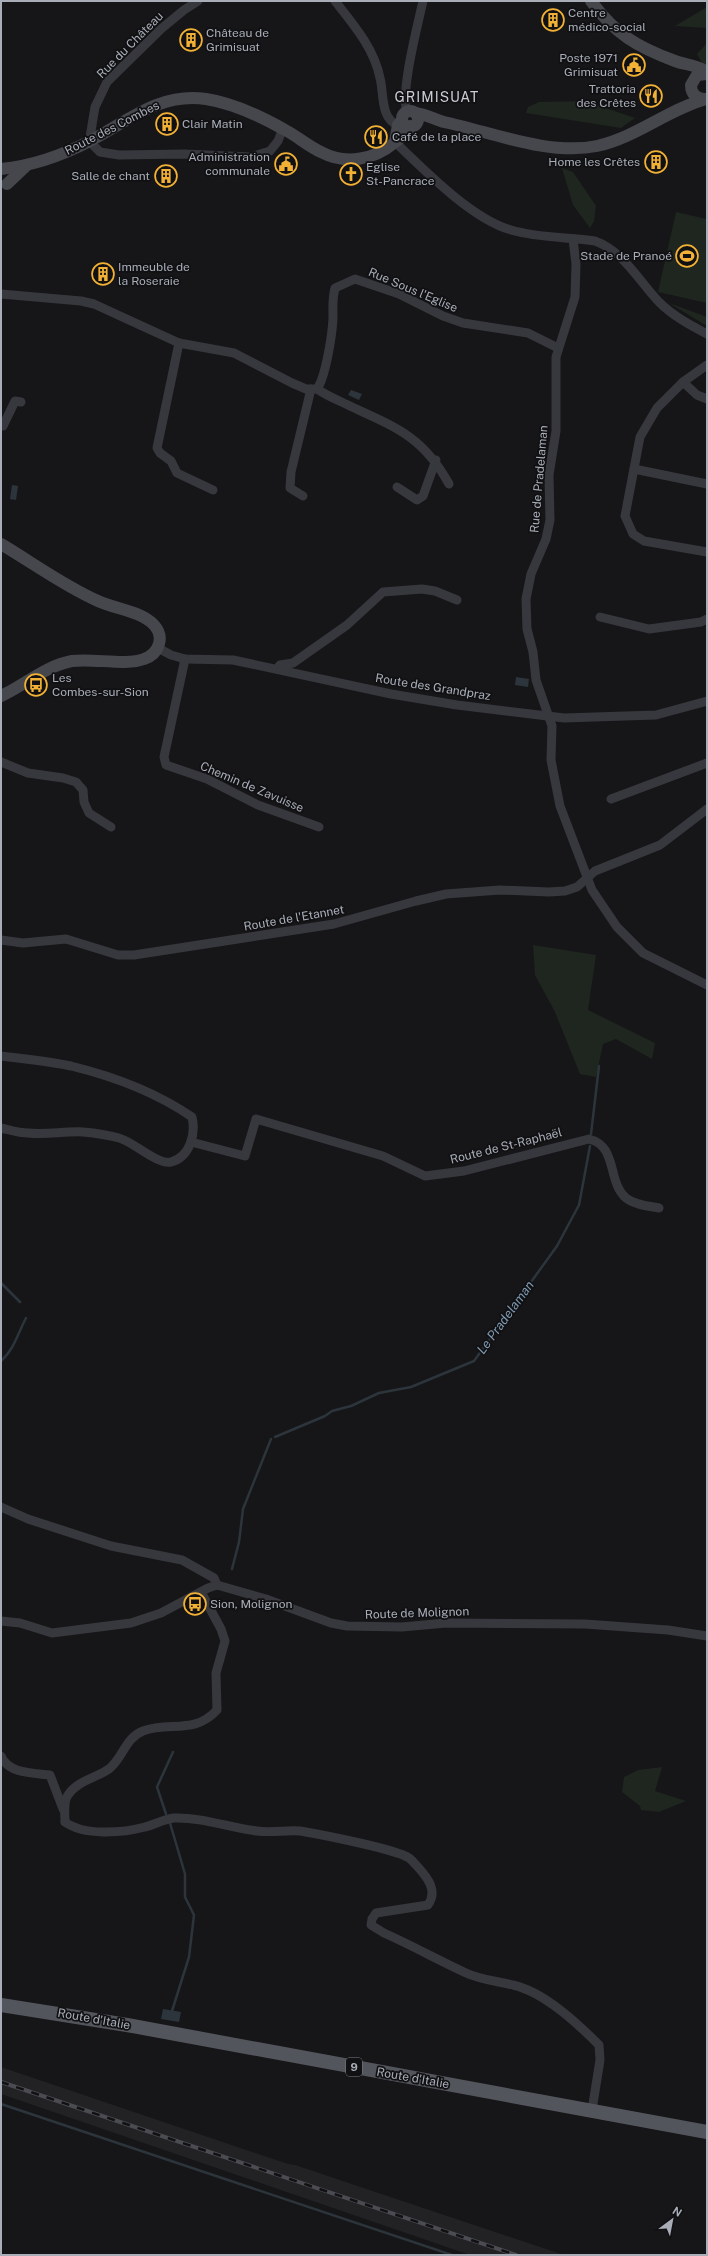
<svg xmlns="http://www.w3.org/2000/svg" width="708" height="2256" viewBox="0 0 708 2256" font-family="'Public Sans',sans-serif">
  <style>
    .built { fill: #222225 }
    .green { fill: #1e261f }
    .water { fill: #2c353c }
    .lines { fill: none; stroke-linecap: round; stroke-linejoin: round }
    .stream { stroke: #2c353c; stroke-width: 2.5 }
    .street { stroke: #37383d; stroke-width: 9 }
    .secondary { stroke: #45474d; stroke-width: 12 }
    .primary { stroke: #53555c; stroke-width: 14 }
    .rail-casing { stroke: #4a4c52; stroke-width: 4 }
    .rail { stroke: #111113; stroke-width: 2.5; stroke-dasharray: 8; stroke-linecap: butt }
    .labels { text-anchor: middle; stroke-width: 3.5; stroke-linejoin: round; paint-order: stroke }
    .shield { fill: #111113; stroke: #7b7e86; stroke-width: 1 }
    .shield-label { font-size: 11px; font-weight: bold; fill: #a8adb8 }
    .poi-label { font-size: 12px; fill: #a8adb8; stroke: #111113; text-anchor: start }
    .street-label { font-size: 12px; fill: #a8adb8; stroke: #111113 }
    .water-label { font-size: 13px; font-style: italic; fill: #7f9bb3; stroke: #111113 }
    .quarter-label { font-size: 14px; letter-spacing: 1px; fill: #c9ccd4; stroke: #111113 }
  </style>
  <rect width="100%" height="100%" fill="#161618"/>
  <polygon class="built" points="1,2067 288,2164 295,2165 564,2255 470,2255 1,2094"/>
  <g class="green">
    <polygon points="707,7 707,28 675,26"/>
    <polygon points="707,43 707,63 703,65 697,54"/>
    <polygon points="585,101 635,118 621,128 526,113 528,107 539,102"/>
    <polygon points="562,168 573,172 596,206 594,221 590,228 573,205"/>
    <polygon points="676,212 707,219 707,303 658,292"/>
    <polygon points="669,303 707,317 707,326"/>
    <polygon points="533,945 596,955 588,1010 655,1043 652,1059 616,1039 603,1044 596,1077 580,1074 555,1012 535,975"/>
    <polygon points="662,1767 655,1791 686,1801 659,1812 641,1810 640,1806 622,1792 624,1777 638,1770"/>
  </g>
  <g class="water">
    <polygon points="351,390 362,394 359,400 348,395"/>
    <polygon points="12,485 18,486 16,500 10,499"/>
    <polygon points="516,677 529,679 528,687 515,685"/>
    <polygon points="163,2009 181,2012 179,2022 161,2019"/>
  </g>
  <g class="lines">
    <g class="stream">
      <polyline points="591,1134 599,1066"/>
      <polyline points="1,1283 20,1302"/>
      <path d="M 1,1361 C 14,1350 18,1333 26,1318"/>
      <polyline points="275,1437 325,1416 332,1411 351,1406 379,1393 411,1387 474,1361 557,1246 579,1205 590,1146"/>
      <polyline points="232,1569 239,1542 243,1509 271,1439"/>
      <polyline points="166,1814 157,1787 173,1752"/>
      <polyline points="170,1823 185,1874 185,1897 194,1915 189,1957 172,2011"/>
      <polyline points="1,2104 452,2255"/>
    </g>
    <g class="street">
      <polyline points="198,1 184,10 161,29 107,82 95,107 90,137 93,145 100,152 119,155 184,154 251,157 270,151 278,141 283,128"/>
      <path d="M 335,1 C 353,24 374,48 380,78 C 384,92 380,119 398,125"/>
      <path d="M 407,112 C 400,92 418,24 423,1"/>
      <path d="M 395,142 C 424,170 472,219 511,230 C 538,238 568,237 595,241 C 623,251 639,281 659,302 C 673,316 690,325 707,334"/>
      <polyline points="573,239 576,264 575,297 556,357 556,431 549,475 550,520 546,539 531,574 526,599 527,629 533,652 536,680 552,726 551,760 560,806 592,890 617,927 643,953 707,985"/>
      <path d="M 1,294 L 81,301 L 94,304 L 179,343 L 234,353 L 292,383 L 306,389 L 317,389 C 326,376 332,335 333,319 C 333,308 332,299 335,288 L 355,279 L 399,294 L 443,316 L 463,323 L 528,333 L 558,348"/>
      <polyline points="179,343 157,448 160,453 171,461 177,473 213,490"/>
      <polyline points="707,365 683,382 657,408 640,437 625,516 633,534 644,541 707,552"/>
      <polyline points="683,382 697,395 707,399"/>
      <path d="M 317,389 C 327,396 340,401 352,407 C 398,428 424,438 449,484"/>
      <polyline points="3,426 15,401 21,402"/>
      <polyline points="634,469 707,484"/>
      <polyline points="397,487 417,500 423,496 436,460"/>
      <polyline points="303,496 290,488 291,472 311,389"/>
      <polyline points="600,617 649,629 701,622 707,619"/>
      <polyline points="158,648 171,655 185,659 233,660 391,694 457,705 564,718 656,715 707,701"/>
      <polyline points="185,659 164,757 166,765 207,779 258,805 319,827"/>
      <polyline points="277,669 280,665 293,663 347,625 383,592 422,589 435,591 457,600"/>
      <polyline points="1,762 28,773 63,778 76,782 83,790 84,802 89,813 111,827"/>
      <polyline points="611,799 707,763"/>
      <polyline points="1,940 23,943 66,939 118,955 134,955 334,924 416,901 446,894 500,890 549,892 565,891 577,887 595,871 660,845 707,809"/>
      <path d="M 1,1056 C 24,1059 48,1061 71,1066 C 112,1076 157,1093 192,1117 C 196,1134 190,1157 171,1162 C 157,1165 134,1142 119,1138 C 108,1135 94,1133 83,1132 C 65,1131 46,1135 28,1133 C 19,1133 10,1130 1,1128"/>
      <path d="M 191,1142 L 245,1156 L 256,1119 L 383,1156 L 425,1176 L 464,1171 L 589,1139 C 618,1146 607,1182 626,1198 C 635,1205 648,1206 659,1208"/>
      <polyline points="1,1507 28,1519 111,1546 182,1560 214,1578 217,1585"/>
      <polyline points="1,1621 20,1623 52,1633 131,1623 161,1613 208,1588 217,1585 266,1599 331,1623 347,1626 402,1627 446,1623 585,1624 668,1630 707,1636"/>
      <path d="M 1,1756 C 8,1774 34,1773 50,1775 L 63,1809"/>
      <path d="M 65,1822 C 84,1836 122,1833 145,1827 C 154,1825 164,1819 174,1818 C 202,1817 230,1828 257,1831 C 271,1833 286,1830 300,1831 C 318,1834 396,1849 409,1858 C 412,1860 415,1864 417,1866 C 428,1878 438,1891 428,1905 L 376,1913 L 372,1919 L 371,1925 L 384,1933 C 411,1945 438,1960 466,1973 C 481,1980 497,1981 513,1985 C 544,1992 577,2023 599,2045 L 600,2060 L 592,2110"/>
      <path d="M 65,1822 C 65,1814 63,1802 68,1795 C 77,1781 96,1778 109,1769 C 123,1758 125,1738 143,1731 C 170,1721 194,1735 217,1710 L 216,1673 L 225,1641 L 221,1629 L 201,1592"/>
    </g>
    <g class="secondary">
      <path d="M 591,1 C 615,34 637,47 675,61 C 686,65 698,65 707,72"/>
      <path d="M 707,99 C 697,100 691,94 691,85 L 697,75 L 707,74"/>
      <circle cx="410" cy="119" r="8"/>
      <path d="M 415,113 C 425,114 434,119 444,122 C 491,132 549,156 597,146 C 637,137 667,110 706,99"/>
      <polyline points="395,142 398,125 402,121"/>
      <path d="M 1,169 C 31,166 63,155 90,141 C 128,121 160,92 206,99 C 233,103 262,117 285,130 C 297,136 308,146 321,152 C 345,165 374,160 394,143 C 401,137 406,135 410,126"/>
      <polyline points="7,184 26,166"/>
      <path d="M 1,544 C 33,563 64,586 98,601 C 115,609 141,611 154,625 C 165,637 159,654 144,659 C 126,666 93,658 72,661 C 45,666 25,685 1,696"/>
    </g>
    <polyline class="primary" points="1,2005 127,2025 707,2132"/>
    <g class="rail-casing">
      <polyline id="rail" points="1,2082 516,2255"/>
    </g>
    <use href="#rail" class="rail"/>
  </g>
  <defs>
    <g id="building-ring" transform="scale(1.15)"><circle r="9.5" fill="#111113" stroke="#f2b134" stroke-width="1.5"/><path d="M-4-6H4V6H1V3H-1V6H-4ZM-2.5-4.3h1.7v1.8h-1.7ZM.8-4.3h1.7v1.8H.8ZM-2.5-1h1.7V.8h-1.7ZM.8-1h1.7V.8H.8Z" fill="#f2b134"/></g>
    <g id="civic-ring" transform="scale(1.15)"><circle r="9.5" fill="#111113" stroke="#f2b134" stroke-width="1.5"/><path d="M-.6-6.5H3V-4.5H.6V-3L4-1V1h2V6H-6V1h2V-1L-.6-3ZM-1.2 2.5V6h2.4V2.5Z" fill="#f2b134"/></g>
    <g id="restaurant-ring" transform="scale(1.15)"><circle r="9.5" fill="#111113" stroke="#f2b134" stroke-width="1.5"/><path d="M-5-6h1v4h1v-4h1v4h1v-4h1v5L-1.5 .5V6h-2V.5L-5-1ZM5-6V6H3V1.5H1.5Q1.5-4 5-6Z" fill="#f2b134"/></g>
    <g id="church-ring" transform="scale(1.15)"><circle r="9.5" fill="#111113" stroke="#f2b134" stroke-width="1.5"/><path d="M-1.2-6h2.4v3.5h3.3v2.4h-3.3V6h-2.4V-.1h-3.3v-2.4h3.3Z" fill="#f2b134"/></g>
    <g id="stadium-ring" transform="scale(1.15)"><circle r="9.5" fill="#111113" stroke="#f2b134" stroke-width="1.5"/><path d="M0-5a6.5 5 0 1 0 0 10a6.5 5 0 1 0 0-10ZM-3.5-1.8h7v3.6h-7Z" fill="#f2b134"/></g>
    <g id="bus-ring" transform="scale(1.15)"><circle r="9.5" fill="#111113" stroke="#f2b134" stroke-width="1.5"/><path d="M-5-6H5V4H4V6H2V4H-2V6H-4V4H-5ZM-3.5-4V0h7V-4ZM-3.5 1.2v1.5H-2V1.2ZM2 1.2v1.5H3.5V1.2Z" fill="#f2b134"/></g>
  </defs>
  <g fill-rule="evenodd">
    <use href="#building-ring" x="553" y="20"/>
    <use href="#building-ring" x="191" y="40"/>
    <use href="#civic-ring" x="634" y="65"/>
    <use href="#restaurant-ring" x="651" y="96"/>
    <use href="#building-ring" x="167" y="124"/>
    <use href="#restaurant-ring" x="376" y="137"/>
    <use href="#building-ring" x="656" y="162"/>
    <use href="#civic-ring" x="286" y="164"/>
    <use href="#church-ring" x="351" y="174"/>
    <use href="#building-ring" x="166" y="176"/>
    <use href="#stadium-ring" x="687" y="256"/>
    <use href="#building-ring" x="103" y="274"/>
    <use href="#bus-ring" x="36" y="685"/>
    <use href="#bus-ring" x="195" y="1604"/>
  </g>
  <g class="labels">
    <rect class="shield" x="346" y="2058" width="16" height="18" rx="3"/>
    <g class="shield-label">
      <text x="354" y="2071">9</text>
    </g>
    <g class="poi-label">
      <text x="568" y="17">Centre<tspan x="568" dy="14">médico-social</tspan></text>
      <text x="206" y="37">Château de<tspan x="206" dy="14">Grimisuat</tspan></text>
      <text x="618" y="62" text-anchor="end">Poste 1971<tspan x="618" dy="14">Grimisuat</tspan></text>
      <text x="636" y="93" text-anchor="end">Trattoria<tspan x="636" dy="14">des Crêtes</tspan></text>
      <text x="182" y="128">Clair Matin</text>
      <text x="392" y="141">Café de la place</text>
      <text x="270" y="161" text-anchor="end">Administration<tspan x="270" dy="14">communale</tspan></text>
      <text x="640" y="166" text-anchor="end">Home les Crêtes</text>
      <text x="366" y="171">Eglise<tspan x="366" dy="14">St-Pancrace</tspan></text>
      <text x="150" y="180" text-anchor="end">Salle de chant</text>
      <text x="672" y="260" text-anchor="end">Stade de Pranoé</text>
      <text x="118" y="271">Immeuble de<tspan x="118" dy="14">la Roseraie</tspan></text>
      <text x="52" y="682">Les<tspan x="52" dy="14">Combes-sur-Sion</tspan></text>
      <text x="210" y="1608">Sion, Molignon</text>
    </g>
    <g class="street-label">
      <text transform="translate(130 45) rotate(-45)" y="4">Rue du Château</text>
      <text transform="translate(112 128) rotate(-27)" y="4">Route des Combes</text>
      <text transform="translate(413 290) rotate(23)" y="4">Rue Sous l'Eglise</text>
      <text transform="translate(539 479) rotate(-85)" y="4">Rue de Pradelaman</text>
      <text transform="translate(433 687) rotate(9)" y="4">Route des Grandpraz</text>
      <text transform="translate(252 787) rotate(23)" y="4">Chemin de Zavuisse</text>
      <text transform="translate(294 918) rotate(-10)" y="4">Route de l'Etannet</text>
      <text transform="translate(506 1146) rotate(-14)" y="4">Route de St-Raphaël</text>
      <text transform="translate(417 1613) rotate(-2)" y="4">Route de Molignon</text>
      <text transform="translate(94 2019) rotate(10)" y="4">Route d'Italie</text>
      <text transform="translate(413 2078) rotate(10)" y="4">Route d'Italie</text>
    </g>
    <g class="water-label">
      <text transform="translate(505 1317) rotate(-54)" y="5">Le Pradelaman</text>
    </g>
    <g class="quarter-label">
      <text x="437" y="102">GRIMISUAT</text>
    </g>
  </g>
  <rect width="708" height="2256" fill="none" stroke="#a8adb8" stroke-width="4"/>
  <g transform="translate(672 2220) rotate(32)" stroke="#111113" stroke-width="3" paint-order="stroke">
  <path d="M0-3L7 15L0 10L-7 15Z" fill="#a8adb8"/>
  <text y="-6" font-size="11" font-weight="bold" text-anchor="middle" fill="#a8adb8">N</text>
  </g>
</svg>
